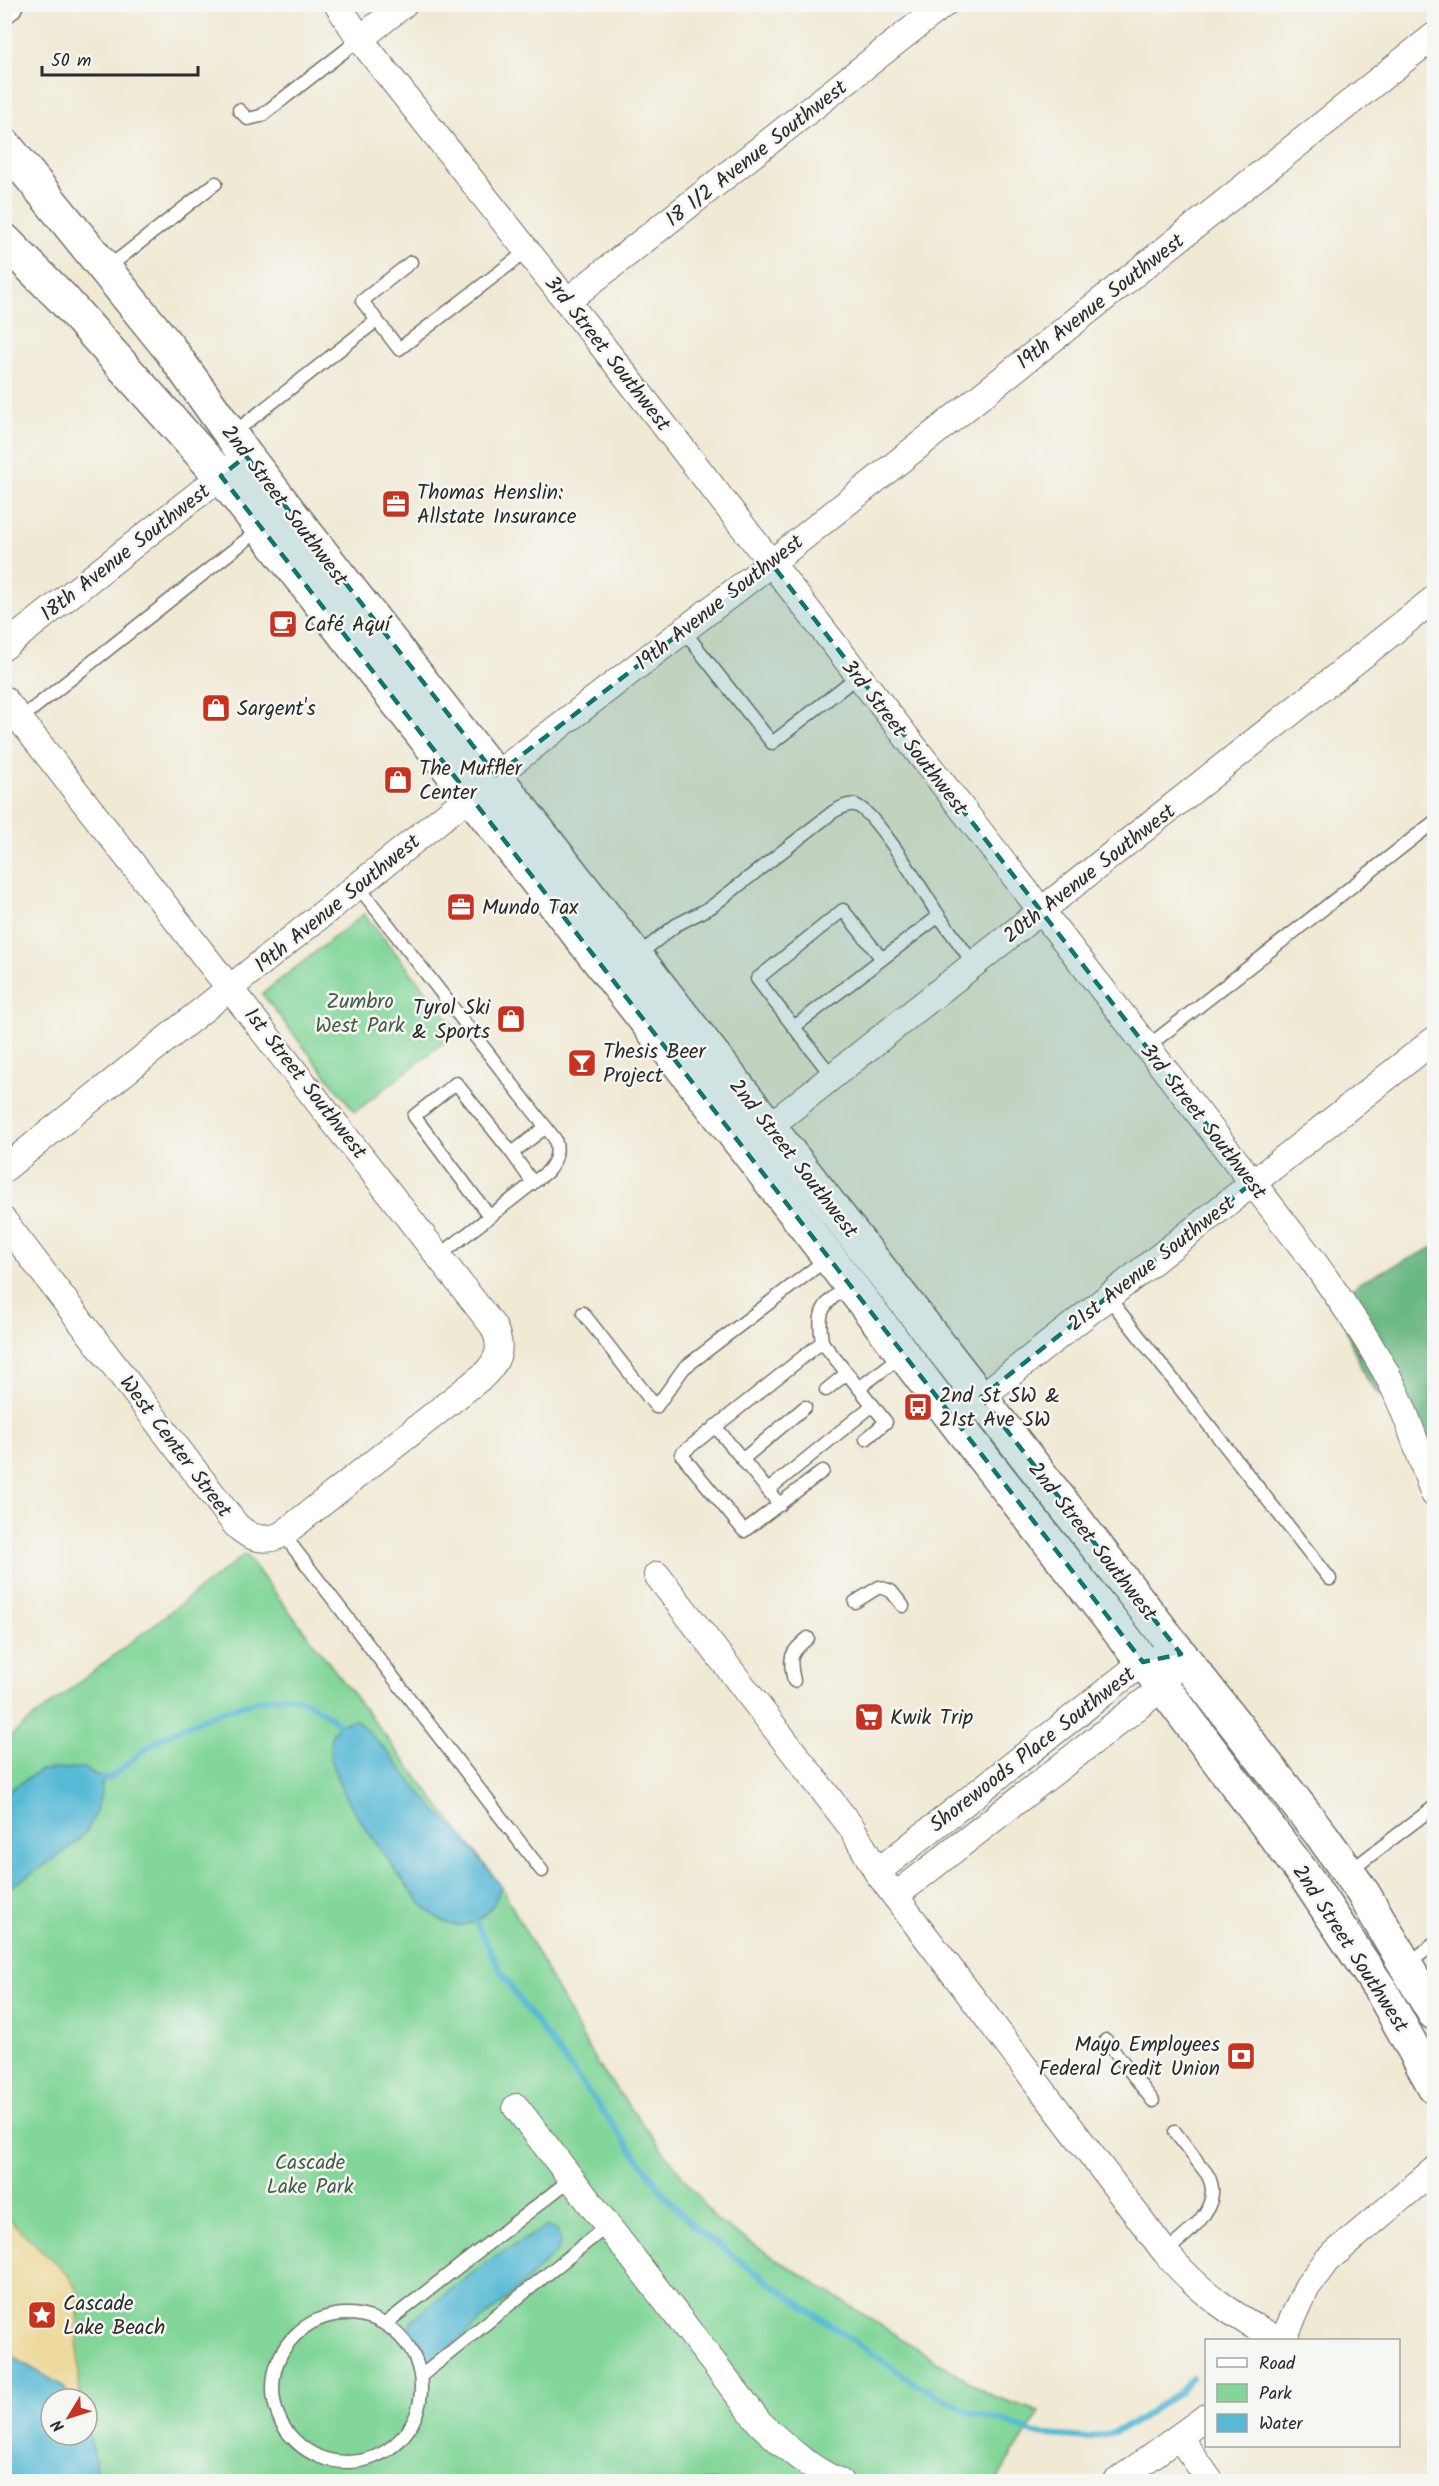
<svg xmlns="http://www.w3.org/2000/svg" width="1439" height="2486" viewBox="0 0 1439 2486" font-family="Kalam,sans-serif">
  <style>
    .green { fill: #82d699; stroke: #568062; stroke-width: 1.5; fill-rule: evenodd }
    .forest { fill: #69b781; stroke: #4a7156; stroke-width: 1.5 }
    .sand { fill: #eeda9e; stroke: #8c8264; stroke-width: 1.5 }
    .water { fill: #57b9d6; stroke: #417280; stroke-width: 1.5 }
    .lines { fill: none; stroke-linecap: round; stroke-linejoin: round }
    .stream { stroke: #57b9d6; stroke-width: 6 }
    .service-casing { stroke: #706e66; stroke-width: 15 }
    .minor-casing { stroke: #706e66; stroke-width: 28 }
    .secondary-casing { stroke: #706e66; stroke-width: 36 }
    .primary-casing { stroke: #706e66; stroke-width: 36 }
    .service { stroke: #fff; stroke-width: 12 }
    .minor { stroke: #fff; stroke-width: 26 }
    .secondary { stroke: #fff; stroke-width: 33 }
    .primary { stroke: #fff; stroke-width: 33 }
    .marked { fill: #0f766e; fill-opacity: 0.2; stroke: #0f766e; stroke-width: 4.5; stroke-dasharray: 12 8; stroke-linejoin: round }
    .labels { text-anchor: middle; stroke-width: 5; stroke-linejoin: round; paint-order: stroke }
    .street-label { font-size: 21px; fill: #2b2b2b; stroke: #f6f6f2 }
    .poi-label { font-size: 21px; fill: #2b2b2b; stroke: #f6f6f2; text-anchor: start }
    .park-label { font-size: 21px; fill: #455e4c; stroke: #f6f6f2 }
  </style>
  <rect width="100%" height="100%" fill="#f6f6f2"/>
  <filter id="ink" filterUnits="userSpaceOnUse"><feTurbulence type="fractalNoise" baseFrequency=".0167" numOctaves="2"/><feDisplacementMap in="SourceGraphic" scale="12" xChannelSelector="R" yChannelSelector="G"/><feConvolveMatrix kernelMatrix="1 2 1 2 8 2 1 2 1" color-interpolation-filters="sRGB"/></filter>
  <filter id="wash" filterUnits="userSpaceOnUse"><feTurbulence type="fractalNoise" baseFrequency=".008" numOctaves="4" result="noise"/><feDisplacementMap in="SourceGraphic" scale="24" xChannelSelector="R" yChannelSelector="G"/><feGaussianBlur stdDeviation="1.35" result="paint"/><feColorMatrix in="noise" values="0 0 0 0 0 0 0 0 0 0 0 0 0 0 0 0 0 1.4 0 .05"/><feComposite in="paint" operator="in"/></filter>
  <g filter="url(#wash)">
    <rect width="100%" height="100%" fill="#f0e9d4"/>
    <g class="green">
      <polygon points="364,914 458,1031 355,1112 262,994"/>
      <path d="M 245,1554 L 501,1886 L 597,2064 L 717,2221 L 990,2395 L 1040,2412 L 996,2481 L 5,2482 L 5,1740 ZM 51,2399 L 87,2399 L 87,2435 L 51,2435 Z"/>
    </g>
    <polygon class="forest" points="1434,1247 1434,1457 1412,1410 1379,1394 1366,1379 1347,1333 1348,1292 1362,1281"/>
    <polygon class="sand" points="4,2215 68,2275 80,2296 77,2334 80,2399 71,2399 63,2386 21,2362 5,2350"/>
    <g class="water">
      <path d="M 356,1720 L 386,1750 L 435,1810 L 461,1834 L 501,1886 C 495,1904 489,1916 471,1923 C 436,1938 401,1878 384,1854 C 365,1828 331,1782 330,1749 C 329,1738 333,1733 339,1724 Z"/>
      <path d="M 83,1768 L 103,1778 C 101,1796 96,1817 86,1832 C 75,1848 23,1879 5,1890 L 5,1793 L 41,1770 Z"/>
      <path d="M 547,2226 L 556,2230 L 561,2241 L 557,2251 L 515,2291 L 440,2356 L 429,2360 C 409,2353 402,2335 415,2318 L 488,2261 Z"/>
      <polygon points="4,2350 21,2362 63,2386 71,2399 51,2399 51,2435 87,2435 87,2430 94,2454 97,2481 5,2481"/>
    </g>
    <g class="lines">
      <g class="stream">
        <path d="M 103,1778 L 109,1779 C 128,1763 147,1746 169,1734 C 196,1720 266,1692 296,1698 C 312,1702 326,1714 339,1724"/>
        <polyline points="476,1922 499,1968 519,1999 669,2200 696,2229 780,2290 913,2382 971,2413 1008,2422 1035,2434 1087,2438 1114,2432 1132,2424 1181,2391 1192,2378"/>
      </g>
    </g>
  </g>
  <g filter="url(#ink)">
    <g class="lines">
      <g class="service-casing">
        <g id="service">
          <polyline points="239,110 248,119 261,116 360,39"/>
          <polyline points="411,262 362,301 399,349 527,251"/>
          <polyline points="106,269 216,183"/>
          <polyline points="231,435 376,321"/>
          <polyline points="683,630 772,743 858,676"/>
          <polyline points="20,719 260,529"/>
          <path d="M 358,886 L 555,1139 C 559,1152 556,1162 547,1172 L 439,1256"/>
          <path d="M 638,955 L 676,925 L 711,907 L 833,812 C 839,809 847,803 855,805 C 875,810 926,896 939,916"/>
          <polyline points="882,959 939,916 974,964"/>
          <path d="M 794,1027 L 882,959 L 843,910 L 757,979 C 782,1012 807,1044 832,1076"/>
          <polyline points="1147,1047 1434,822"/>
          <polyline points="512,1153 533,1183"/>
          <polyline points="490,1217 414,1116 456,1083 512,1153 546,1127"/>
          <polyline points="1108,1297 1330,1579"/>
          <polyline points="583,1313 656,1407 684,1368 828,1258"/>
          <path d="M 822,1342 C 817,1308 823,1305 849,1285"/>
          <polyline points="859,1388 903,1355"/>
          <polyline points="826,1390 847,1373"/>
          <polyline points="715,1426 780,1505"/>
          <polyline points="743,1459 805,1407"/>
          <polyline points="823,1471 744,1531 681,1454 822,1342 886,1422 866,1439"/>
          <polyline points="768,1490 873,1405"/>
          <polyline points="283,1534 542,1871"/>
          <polyline points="855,1602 879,1587 891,1591 903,1606"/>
          <path d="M 794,1681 C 789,1657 789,1654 808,1638"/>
          <polyline points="1350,1871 1434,1807"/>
          <polyline points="1408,1964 1434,1944"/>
          <polyline points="1106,2040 1153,2101"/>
          <path d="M 1165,2252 C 1187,2235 1226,2205 1207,2174 L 1175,2132"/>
          <circle cx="347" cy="2388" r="74"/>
          <polyline points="385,2324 571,2179"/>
          <polyline points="421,2376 607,2226"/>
        </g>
      </g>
      <g class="minor-casing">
        <g id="minor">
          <path d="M 337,4 L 360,39 L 626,376 L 1311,1258 C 1340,1299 1370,1341 1393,1386 C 1410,1421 1420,1458 1434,1494"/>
          <polyline points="360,39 404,4"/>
          <polyline points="567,301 944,4"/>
          <polyline points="4,647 235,465"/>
          <path d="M 4,699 L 493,1326 C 503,1346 500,1359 484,1375 L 283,1534 C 266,1543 250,1539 236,1525 L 4,1221"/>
          <polyline points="756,1137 1434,599"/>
          <polyline points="4,1169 496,775 771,563 1434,36"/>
          <polyline points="966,1409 1434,1040"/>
          <path d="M 657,1575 L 852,1828 L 877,1872 L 895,1896 L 1165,2252 C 1199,2292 1233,2316 1279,2340"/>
          <polyline points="877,1872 1143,1662 1160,1658"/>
          <polyline points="895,1896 1163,1687 1171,1672"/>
          <path d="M 516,2107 L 760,2423 C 784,2446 810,2469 840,2482"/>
          <polyline points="1283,2340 1307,2287 1327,2260 1434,2170"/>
          <polyline points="1179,2437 1211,2482"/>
          <polyline points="1116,2482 1206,2417"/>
        </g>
      </g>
      <g class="secondary-casing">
        <g id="secondary">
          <polyline points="4,144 169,348 246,456 1323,1837 1363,1893 1434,2013"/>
          <polyline points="4,240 62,298 221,476 744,1147 984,1459 1163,1687 1308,1880 1382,1992 1434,2086"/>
        </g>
      </g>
      <g class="primary-casing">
        <polyline id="primary" points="4,6 6,4"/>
      </g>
      <use href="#service" class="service"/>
      <use href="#minor" class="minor"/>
      <use href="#secondary" class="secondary"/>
      <use href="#primary" class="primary"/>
    </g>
  </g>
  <path class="marked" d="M 246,456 L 496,775 L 771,563 L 1252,1183 L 981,1397 L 1181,1654 L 1143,1662 L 221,476 Z"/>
  <defs>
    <g id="office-square" transform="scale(1.5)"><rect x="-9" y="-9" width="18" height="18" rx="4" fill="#c8321e" stroke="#f6f6f2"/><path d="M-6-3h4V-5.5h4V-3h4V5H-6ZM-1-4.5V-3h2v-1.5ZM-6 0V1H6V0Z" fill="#fff"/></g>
    <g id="cafe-square" transform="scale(1.5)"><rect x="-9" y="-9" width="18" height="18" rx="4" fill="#c8321e" stroke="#f6f6f2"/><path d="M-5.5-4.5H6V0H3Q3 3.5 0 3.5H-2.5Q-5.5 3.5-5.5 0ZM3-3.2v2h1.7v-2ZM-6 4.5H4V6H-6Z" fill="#fff"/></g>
    <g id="shop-square" transform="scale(1.5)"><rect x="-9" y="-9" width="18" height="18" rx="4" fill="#c8321e" stroke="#f6f6f2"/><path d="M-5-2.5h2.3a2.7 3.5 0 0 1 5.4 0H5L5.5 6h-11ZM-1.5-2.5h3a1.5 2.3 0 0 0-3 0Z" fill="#fff"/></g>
    <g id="bar-square" transform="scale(1.5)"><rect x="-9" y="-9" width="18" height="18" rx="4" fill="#c8321e" stroke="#f6f6f2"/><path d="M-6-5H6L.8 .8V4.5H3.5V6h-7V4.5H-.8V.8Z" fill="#fff"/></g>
    <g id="bus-square" transform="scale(1.5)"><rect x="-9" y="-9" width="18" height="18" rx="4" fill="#c8321e" stroke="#f6f6f2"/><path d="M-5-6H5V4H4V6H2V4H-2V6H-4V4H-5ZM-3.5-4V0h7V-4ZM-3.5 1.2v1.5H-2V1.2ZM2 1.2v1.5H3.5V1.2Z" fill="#fff"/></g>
    <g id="supermarket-square" transform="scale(1.5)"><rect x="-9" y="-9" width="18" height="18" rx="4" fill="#c8321e" stroke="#f6f6f2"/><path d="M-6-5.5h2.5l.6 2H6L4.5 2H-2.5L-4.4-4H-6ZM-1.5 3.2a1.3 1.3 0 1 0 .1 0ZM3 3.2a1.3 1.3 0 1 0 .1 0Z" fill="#fff"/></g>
    <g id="bank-square" transform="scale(1.5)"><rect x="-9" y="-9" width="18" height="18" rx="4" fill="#c8321e" stroke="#f6f6f2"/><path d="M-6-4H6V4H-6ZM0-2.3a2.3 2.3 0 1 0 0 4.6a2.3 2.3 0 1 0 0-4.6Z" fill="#fff"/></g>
    <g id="sight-square" transform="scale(1.5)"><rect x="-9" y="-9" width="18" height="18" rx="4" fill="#c8321e" stroke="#f6f6f2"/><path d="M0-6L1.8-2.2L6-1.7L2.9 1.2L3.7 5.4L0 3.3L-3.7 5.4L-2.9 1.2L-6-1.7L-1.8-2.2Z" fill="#fff"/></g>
  </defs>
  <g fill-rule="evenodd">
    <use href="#office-square" x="396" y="504"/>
    <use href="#cafe-square" x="283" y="624"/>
    <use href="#shop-square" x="216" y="708"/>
    <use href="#shop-square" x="398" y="780"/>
    <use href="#office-square" x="461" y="907"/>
    <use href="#shop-square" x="511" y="1019"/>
    <use href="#bar-square" x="582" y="1063"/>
    <use href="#bus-square" x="918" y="1407"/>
    <use href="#supermarket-square" x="869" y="1717"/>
    <use href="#bank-square" x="1241" y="2056"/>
    <use href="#sight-square" x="42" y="2315"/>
  </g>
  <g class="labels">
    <g class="street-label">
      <text transform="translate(756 153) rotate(-38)" y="7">18 1/2 Avenue Southwest</text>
      <text transform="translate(1100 301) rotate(-38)" y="7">19th Avenue Southwest</text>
      <text transform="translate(608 353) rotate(52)" y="7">3rd Street Southwest</text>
      <text transform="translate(285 505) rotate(53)" y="7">2nd Street Southwest</text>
      <text transform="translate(125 552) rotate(-38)" y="7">18th Avenue Southwest</text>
      <text transform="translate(719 602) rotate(-38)" y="7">19th Avenue Southwest</text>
      <text transform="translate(905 737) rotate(52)" y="7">3rd Street Southwest</text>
      <text transform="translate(1089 873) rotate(-38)" y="7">20th Avenue Southwest</text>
      <text transform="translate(337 903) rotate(-39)" y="7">19th Avenue Southwest</text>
      <text transform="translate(306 1083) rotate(52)" y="7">1st Street Southwest</text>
      <text transform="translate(1204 1121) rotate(52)" y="7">3rd Street Southwest</text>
      <text transform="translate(794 1158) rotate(52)" y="7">2nd Street Southwest</text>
      <text transform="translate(1151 1263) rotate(-38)" y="7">21st Avenue Southwest</text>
      <text transform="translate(176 1446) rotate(53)" y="7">West Center Street</text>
      <text transform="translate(1093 1541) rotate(52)" y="7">2nd Street Southwest</text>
      <text transform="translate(1032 1749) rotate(-38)" y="7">Shorewoods Place Southwest</text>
      <text transform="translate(1351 1948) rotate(57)" y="7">2nd Street Southwest</text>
    </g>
    <g class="poi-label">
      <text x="417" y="499">Thomas Henslin:<tspan x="417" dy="24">Allstate Insurance</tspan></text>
      <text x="304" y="631">Café Aquí</text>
      <text x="237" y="715">Sargent's</text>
      <text x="419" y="775">The Muffler<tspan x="419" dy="24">Center</tspan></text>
      <text x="482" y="914">Mundo Tax</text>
      <text x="490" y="1014" text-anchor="end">Tyrol Ski<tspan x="490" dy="24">&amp; Sports</tspan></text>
      <text x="603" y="1058">Thesis Beer<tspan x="603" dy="24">Project</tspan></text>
      <text x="939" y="1402">2nd St SW &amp;<tspan x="939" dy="24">21st Ave SW</tspan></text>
      <text x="890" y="1724">Kwik Trip</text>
      <text x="1220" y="2051" text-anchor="end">Mayo Employees<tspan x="1220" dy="24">Federal Credit Union</tspan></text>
      <text x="63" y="2310">Cascade<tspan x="63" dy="24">Lake Beach</tspan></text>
    </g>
    <g class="park-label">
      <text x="360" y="1008">Zumbro<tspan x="360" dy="24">West Park</tspan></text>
      <text x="310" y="2169">Cascade<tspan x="310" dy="24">Lake Park</tspan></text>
    </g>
  </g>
  <rect width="1439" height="2486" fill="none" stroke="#f6f6f2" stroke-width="24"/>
  <rect x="1205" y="2339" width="195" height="108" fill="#f6f6f2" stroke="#a5a5a2" stroke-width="1.5"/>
  <rect x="1217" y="2358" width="30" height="9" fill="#ffffff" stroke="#a5a5a2" stroke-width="1.5"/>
  <text x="1259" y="2369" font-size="18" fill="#2b2b2b">Road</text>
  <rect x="1217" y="2384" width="30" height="18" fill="#82d699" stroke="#a5a5a2" stroke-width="1.5"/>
  <text x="1259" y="2399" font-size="18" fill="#2b2b2b">Park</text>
  <rect x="1217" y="2414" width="30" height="18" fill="#57b9d6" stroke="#a5a5a2" stroke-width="1.5"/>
  <text x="1259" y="2429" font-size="18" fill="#2b2b2b">Water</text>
  <g transform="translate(69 2417) rotate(232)"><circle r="28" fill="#f6f6f2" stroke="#a5a5a2" stroke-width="1.5"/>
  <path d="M0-4.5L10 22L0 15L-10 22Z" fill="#c8321e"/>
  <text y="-9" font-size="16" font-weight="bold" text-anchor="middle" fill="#2b2b2b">N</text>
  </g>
  <path d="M42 66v9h156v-9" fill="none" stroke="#2b2b2b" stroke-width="3"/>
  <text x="51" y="66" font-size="18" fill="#2b2b2b" stroke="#f6f6f2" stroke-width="4.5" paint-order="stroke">50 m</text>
</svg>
